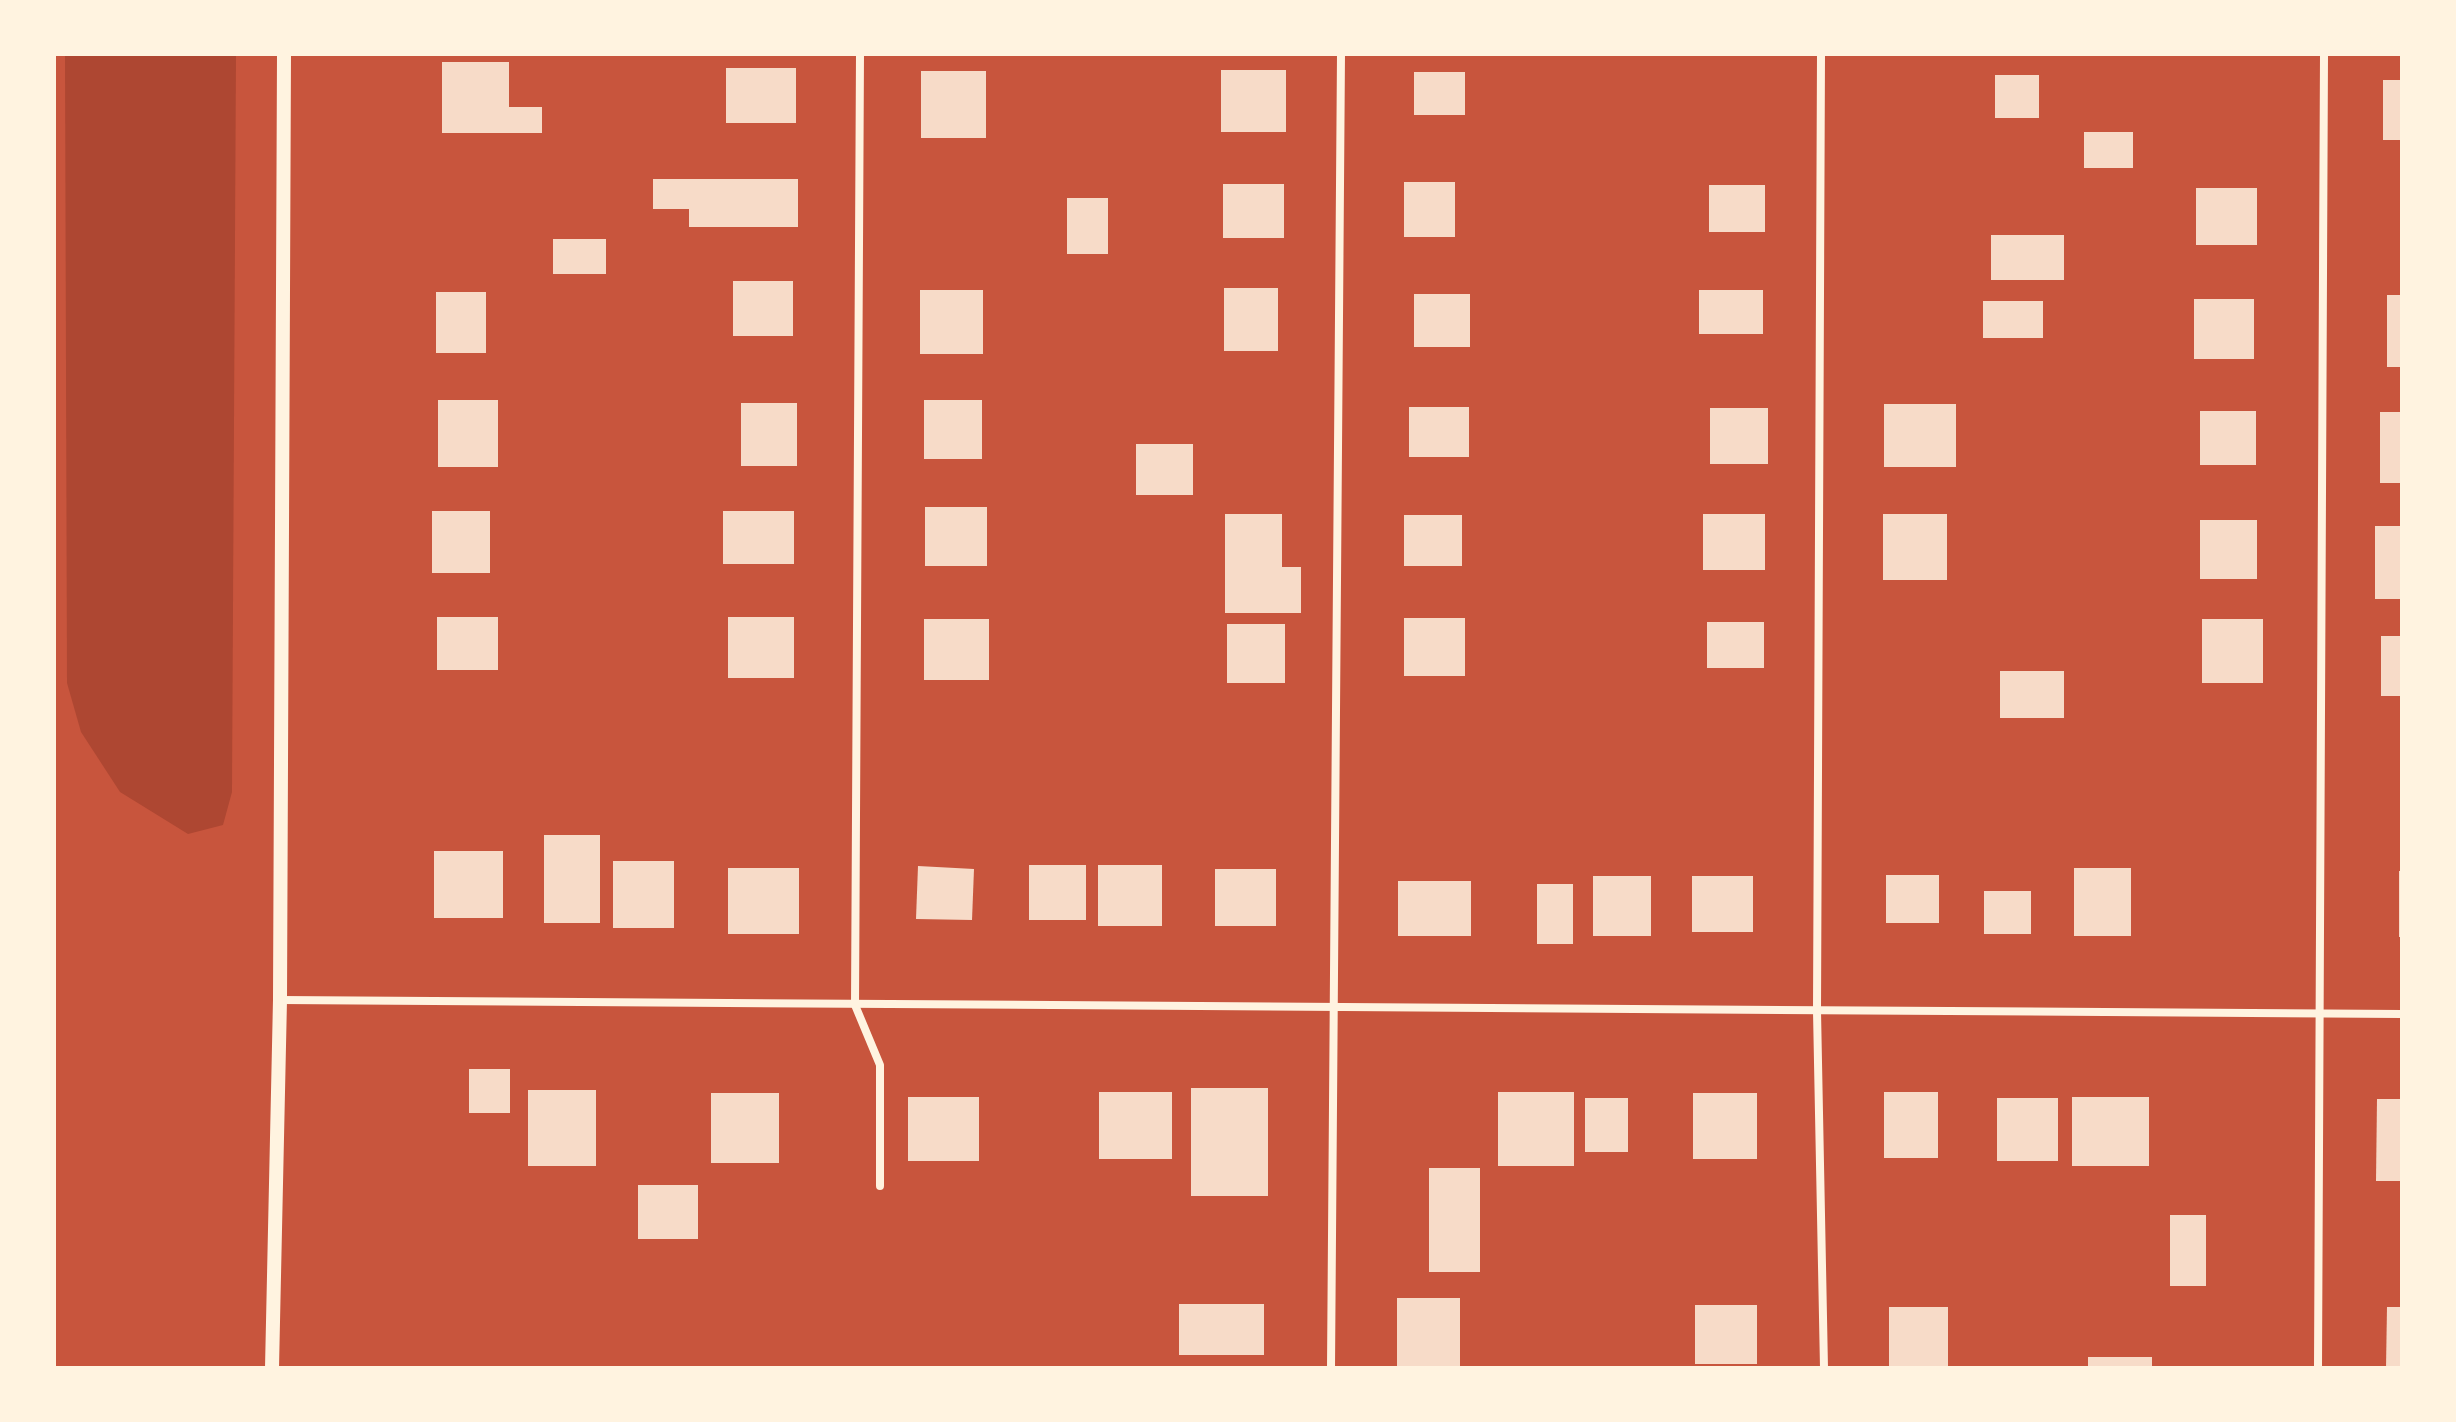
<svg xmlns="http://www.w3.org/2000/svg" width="2456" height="1422" viewBox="0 0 2456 1422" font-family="'Sofia Sans Condensed',sans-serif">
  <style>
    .green { fill: #ae4732 }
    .building { fill: #f7dbc8 }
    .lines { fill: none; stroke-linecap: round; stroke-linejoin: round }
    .minor { stroke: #fff3e0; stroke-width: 8 }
    .tertiary { stroke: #fff3e0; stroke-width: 14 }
  </style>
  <rect width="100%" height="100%" fill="#c8553d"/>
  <polygon class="green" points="65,54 236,54 232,792 223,825 188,834 120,792 81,732 67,683"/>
  <g class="building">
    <polygon points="442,62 509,62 509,107 542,107 542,133 442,133"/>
    <rect x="726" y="68" width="70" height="55"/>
    <rect x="1221" y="70" width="65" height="62"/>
    <rect x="921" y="71" width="65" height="67"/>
    <rect x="1414" y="72" width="51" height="43"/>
    <rect x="1995" y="75" width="44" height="43"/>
    <rect x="2383" y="80" width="19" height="60"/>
    <rect x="2084" y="132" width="49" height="36"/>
    <polygon points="653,179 798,179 798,227 689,227 689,209 653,209"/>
    <rect x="1404" y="182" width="51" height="55"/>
    <rect x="1223" y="184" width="61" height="54"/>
    <rect x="1709" y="185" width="56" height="47"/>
    <rect x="2196" y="188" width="61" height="57"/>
    <rect x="1067" y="198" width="41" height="56"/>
    <rect x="1991" y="235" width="73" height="45"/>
    <rect x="553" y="239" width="53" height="35"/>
    <rect x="733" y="281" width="60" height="55"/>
    <rect x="1224" y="288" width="54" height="63"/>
    <rect x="920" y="290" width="63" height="64"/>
    <rect x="1699" y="290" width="64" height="44"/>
    <rect x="436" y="292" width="50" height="61"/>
    <rect x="1414" y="294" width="56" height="53"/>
    <rect x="2387" y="295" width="15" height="72"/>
    <rect x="2194" y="299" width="60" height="60"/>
    <rect x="1983" y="301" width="60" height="37"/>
    <rect x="438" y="400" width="60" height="67"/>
    <rect x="924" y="400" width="58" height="59"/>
    <rect x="741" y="403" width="56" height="63"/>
    <rect x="1884" y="404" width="72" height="63"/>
    <rect x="1409" y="407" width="60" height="50"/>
    <rect x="1710" y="408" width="58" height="56"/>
    <rect x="2200" y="411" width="56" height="54"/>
    <rect x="2380" y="412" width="22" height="71"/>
    <rect x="1136" y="444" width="57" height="51"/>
    <rect x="925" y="507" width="62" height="59"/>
    <rect x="432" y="511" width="58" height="62"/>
    <rect x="723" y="511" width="71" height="53"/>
    <polygon points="1225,514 1282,514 1282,567 1301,567 1301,613 1225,613"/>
    <rect x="1703" y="514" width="62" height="56"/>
    <rect x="1883" y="514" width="64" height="66"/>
    <rect x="1404" y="515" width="58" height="51"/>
    <rect x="2200" y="520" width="57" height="59"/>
    <rect x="2375" y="526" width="27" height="73"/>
    <rect x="437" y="617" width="61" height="53"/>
    <rect x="728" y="617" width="66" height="61"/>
    <rect x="1404" y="618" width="61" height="58"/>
    <rect x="924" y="619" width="65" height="61"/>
    <rect x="2202" y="619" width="61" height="64"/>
    <rect x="1707" y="622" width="57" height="46"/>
    <rect x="1227" y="624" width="58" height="59"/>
    <rect x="2381" y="636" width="21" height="60"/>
    <rect x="2000" y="671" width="64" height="47"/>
    <rect x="544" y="835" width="56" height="88"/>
    <rect x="434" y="851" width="69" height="67"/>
    <rect x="613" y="861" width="61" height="67"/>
    <rect x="1029" y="865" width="57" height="55"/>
    <rect x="1098" y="865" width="64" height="61"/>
    <polygon points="918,866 974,869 972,920 916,919"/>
    <rect x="728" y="868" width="71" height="66"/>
    <rect x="2074" y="868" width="57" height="68"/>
    <rect x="1215" y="869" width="61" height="57"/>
    <rect x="2399" y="871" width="3" height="66"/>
    <rect x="1886" y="875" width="53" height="48"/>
    <rect x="1593" y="876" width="58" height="60"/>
    <rect x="1692" y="876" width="61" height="56"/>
    <rect x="1398" y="881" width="73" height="55"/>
    <rect x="1537" y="884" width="36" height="60"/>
    <rect x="1984" y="891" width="47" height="43"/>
    <rect x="469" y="1069" width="41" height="44"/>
    <rect x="1191" y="1088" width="77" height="108"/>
    <rect x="528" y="1090" width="68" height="76"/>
    <rect x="1099" y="1092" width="73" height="67"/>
    <rect x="1498" y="1092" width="76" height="74"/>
    <rect x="1884" y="1092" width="54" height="66"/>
    <rect x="711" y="1093" width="68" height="70"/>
    <rect x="1693" y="1093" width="64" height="66"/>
    <rect x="908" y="1097" width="71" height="64"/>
    <rect x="2072" y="1097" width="77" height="69"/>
    <rect x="1585" y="1098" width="43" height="54"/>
    <rect x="1997" y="1098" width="61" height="63"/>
    <polygon points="2377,1099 2402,1099 2402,1181 2376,1181"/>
    <rect x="1429" y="1168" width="51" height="104"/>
    <rect x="638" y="1185" width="60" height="54"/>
    <rect x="2170" y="1215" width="36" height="71"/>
    <rect x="1397" y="1298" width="63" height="70"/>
    <rect x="1179" y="1304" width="85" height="51"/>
    <rect x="1695" y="1305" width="62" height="59"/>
    <rect x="1889" y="1307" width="59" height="60"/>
    <polygon points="2387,1307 2402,1307 2402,1368 2386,1368"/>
    <rect x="2088" y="1357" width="64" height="11"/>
  </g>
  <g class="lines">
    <g class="minor">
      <polyline points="860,54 855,1005 880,1065 880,1186"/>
      <polyline points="1821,54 1817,1011 1824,1368"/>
      <polyline points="280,1000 2402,1014"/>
      <polyline points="1331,1368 1341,54"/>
      <polyline points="2318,1368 2324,54"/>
    </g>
    <polyline class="tertiary" points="272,1368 280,1000 284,54"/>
  </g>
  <rect width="2456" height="1422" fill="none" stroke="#fff3e0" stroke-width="112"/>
</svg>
